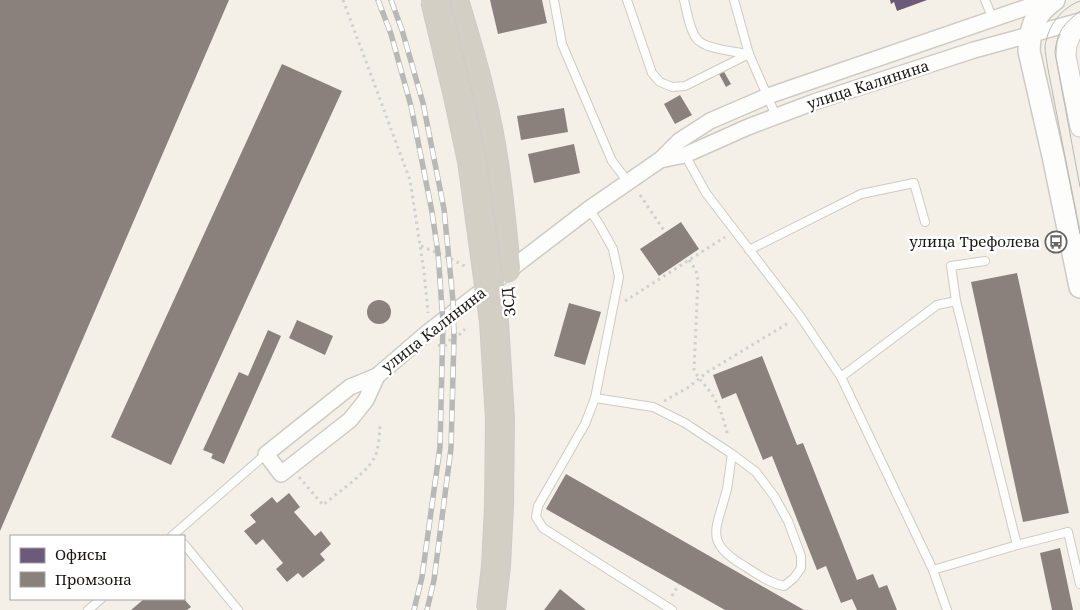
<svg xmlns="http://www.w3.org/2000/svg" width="1080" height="610" viewBox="0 0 1080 610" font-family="'Noto Serif',serif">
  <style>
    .offices { fill: #6d597a }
    .industry { fill: #8a817c }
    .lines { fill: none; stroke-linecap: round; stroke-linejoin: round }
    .service-casing { stroke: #cecbc4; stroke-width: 10 }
    .minor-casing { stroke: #cecbc4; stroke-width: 18 }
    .tertiary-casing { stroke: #cecbc4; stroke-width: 21 }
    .secondary-casing { stroke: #cecbc4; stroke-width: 24 }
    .motorway-casing { stroke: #cdcbc8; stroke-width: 30 }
    .path { stroke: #d0d0ce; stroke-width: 3; stroke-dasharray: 2.5 4; stroke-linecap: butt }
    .service { stroke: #fdfdfc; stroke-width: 8 }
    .minor { stroke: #fdfdfc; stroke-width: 15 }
    .tertiary { stroke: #fdfdfc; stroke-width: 19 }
    .secondary { stroke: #fdfdfc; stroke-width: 21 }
    .motorway { stroke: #d3cfc4; stroke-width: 28 }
    .tram { stroke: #b8b8b6; stroke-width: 1 }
    .rail-casing { stroke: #b8b8b6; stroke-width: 5.5 }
    .rail { stroke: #fff; stroke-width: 4; stroke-dasharray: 11; stroke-linecap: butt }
    .motorway-bridge-casing { stroke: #cdcbc8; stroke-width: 30; stroke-linecap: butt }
    .motorway-bridge { stroke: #d3cfc4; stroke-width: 28 }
    .labels { text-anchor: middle; stroke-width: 5; stroke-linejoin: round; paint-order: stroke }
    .street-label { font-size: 15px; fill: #1a1813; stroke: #fff }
    .poi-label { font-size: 15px; fill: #1a1813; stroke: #fff; text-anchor: end }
  </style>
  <rect width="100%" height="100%" fill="#f4f0e8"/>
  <polygon class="offices" points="890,0 927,0 897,11 894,2 891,4"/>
  <g class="industry">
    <polygon points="0,0 229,0 0,531"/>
    <polygon points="490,0 542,0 547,23 498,34"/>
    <polygon points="282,64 342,91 171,465 111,437"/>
    <polygon points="723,70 731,84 726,87 718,72"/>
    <polygon points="680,95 692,115 675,124 664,104"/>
    <polygon points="564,108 568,132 521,140 517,116"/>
    <polygon points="574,144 580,173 534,183 528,154"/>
    <polygon points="681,222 699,249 659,276 640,249"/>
    <polygon points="1017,273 1069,513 1023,522 971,282"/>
    <circle cx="379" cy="312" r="12"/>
    <polygon points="569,303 601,312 585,365 554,356"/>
    <polygon points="297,320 333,336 325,355 289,338"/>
    <polygon points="268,330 281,336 224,464 211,458 213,454 203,450 239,372 248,376"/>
    <polygon points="762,356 797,445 803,443 857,580 873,574 879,588 887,585 897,610 857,610 852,599 841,603 826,566 817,570 772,456 763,460 736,393 722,399 713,375"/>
    <polygon points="566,474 804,610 725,610 546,509"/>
    <polygon points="289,493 300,507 294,512 315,536 321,531 331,544 320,554 325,560 303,578 298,573 287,582 276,569 283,563 263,539 256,545 244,531 256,522 250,515 272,497 277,503"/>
    <polygon points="1060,548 1073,610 1052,610 1040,553"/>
    <polygon points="560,589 586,610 544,610"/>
    <polygon points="144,599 184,599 191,607 187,610 131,610"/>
  </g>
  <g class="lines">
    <g class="service-casing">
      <g id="service">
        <polyline points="554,0 562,44 612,161 628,182"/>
        <polyline points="627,0 652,73 660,82 672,87 685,86 749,54"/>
        <path d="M 684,0 C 687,11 690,34 699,41 C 707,49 737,52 749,54"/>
        <polyline points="734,0 749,54 776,116"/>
        <polyline points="985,0 993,19"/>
        <polyline points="685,155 706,193 800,316 841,377 933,570 947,610"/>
        <polyline points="589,209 599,224 613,249 619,277 595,398 585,424 538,506 536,517 543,528 672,610"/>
        <polyline points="749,250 861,194 914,183 925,222"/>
        <polyline points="956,301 951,266 985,261"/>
        <polyline points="841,377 937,305 956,301 1017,545"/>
        <path d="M 595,398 L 653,407 L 685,423 L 732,454 L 756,472 L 774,496 L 788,521 L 801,556 L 801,568 L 794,578 L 784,586 C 770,583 758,575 746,567 C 702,542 717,529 727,489 C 729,478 730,466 732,454"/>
        <polyline points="172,536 266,454"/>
        <polyline points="184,544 238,610"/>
        <polyline points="933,570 1017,545 1068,532 1080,584"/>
        <polyline points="88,610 101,599"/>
      </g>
    </g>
    <g class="minor-casing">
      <g id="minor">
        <polyline points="660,160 685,155 748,127 814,102 974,50 1080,21"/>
        <polyline points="377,376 427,333 589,209 660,160 679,141 710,121 768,96 1048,0"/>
        <polygon points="377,376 366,400 350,420 281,474 266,454 350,387"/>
      </g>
    </g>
    <g class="tertiary-casing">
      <polyline id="tertiary" points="1080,24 1072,33 1067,44 1066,56 1080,127"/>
    </g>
    <g class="secondary-casing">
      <path id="secondary" d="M 1054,0 C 1034,14 1030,28 1029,51 L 1053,156 L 1080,287"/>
    </g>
    <g class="motorway-casing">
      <path id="motorway" d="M 454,0 C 463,31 473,62 480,93 C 495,150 500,210 506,268"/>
    </g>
    <g class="path">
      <polyline points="343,0 410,180 424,271 428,313"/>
      <polyline points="640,195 665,232"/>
      <polyline points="421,246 449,258 465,266"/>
      <path d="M 689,260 L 696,270 L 698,280 L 694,370 C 699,380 704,383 710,392 C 720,405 724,421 728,436"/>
      <polyline points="625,301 725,237"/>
      <polyline points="438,346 440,345 446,345 452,337 457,337 465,329"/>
      <polyline points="664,401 689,387 706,373 790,322"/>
      <path d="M 299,477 L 323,505 C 337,493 364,475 373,460 C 379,451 379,437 380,426"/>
      <polyline points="672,596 679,584"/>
    </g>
    <use href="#service" class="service"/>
    <use href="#minor" class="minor"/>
    <use href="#tertiary" class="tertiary"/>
    <use href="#secondary" class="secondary"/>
    <use href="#motorway" class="motorway"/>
    <g class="tram">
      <path d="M 1080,1 C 1061,8 1048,26 1045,46 C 1045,53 1047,62 1048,69 L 1080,234"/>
      <path d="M 1080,11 C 1063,25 1057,31 1055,53 L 1080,187"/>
    </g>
    <g class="rail-casing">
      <g id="rail">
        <polyline points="378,0 391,34 411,106 432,212 438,253 443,322 440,447 422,577 414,610"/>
        <polyline points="391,0 402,30 423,103 444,209 453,301 454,337 451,448 434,580 427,610"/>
      </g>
    </g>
    <use href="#rail" class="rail"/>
    <g class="motorway-bridge-casing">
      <polyline id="motorway-bridge" points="435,0 458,96 472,161 494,322 500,419 499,506 496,566 491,610"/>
    </g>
    <use href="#motorway-bridge" class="motorway-bridge"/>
  </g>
  <defs>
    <g id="bus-ring" transform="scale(1.125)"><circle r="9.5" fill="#fff" stroke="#66645e" stroke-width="1.5"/><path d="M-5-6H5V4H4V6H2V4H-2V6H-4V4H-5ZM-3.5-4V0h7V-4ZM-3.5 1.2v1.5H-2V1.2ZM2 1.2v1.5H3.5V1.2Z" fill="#66645e"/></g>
  </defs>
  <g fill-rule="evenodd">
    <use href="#bus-ring" x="1056" y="242"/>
  </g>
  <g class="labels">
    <g class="street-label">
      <text transform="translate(868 85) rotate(-18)" y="5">улица Калинина</text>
      <text transform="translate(509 302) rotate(-96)" y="5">ЗСД</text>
      <text transform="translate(434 330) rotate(-38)" y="5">улица Калинина</text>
    </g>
    <g class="poi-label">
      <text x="1040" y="247">улица Трефолева</text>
    </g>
  </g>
  <rect x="10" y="535" width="175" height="65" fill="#ffffff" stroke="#a3a3a1"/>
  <rect x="20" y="548" width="25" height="15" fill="#6d597a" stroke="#a3a3a1"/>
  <text x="55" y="560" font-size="15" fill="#1a1813">Офисы</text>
  <rect x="20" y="572" width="25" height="15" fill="#8a817c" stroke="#a3a3a1"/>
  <text x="55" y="585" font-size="15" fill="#1a1813">Промзона</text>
</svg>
